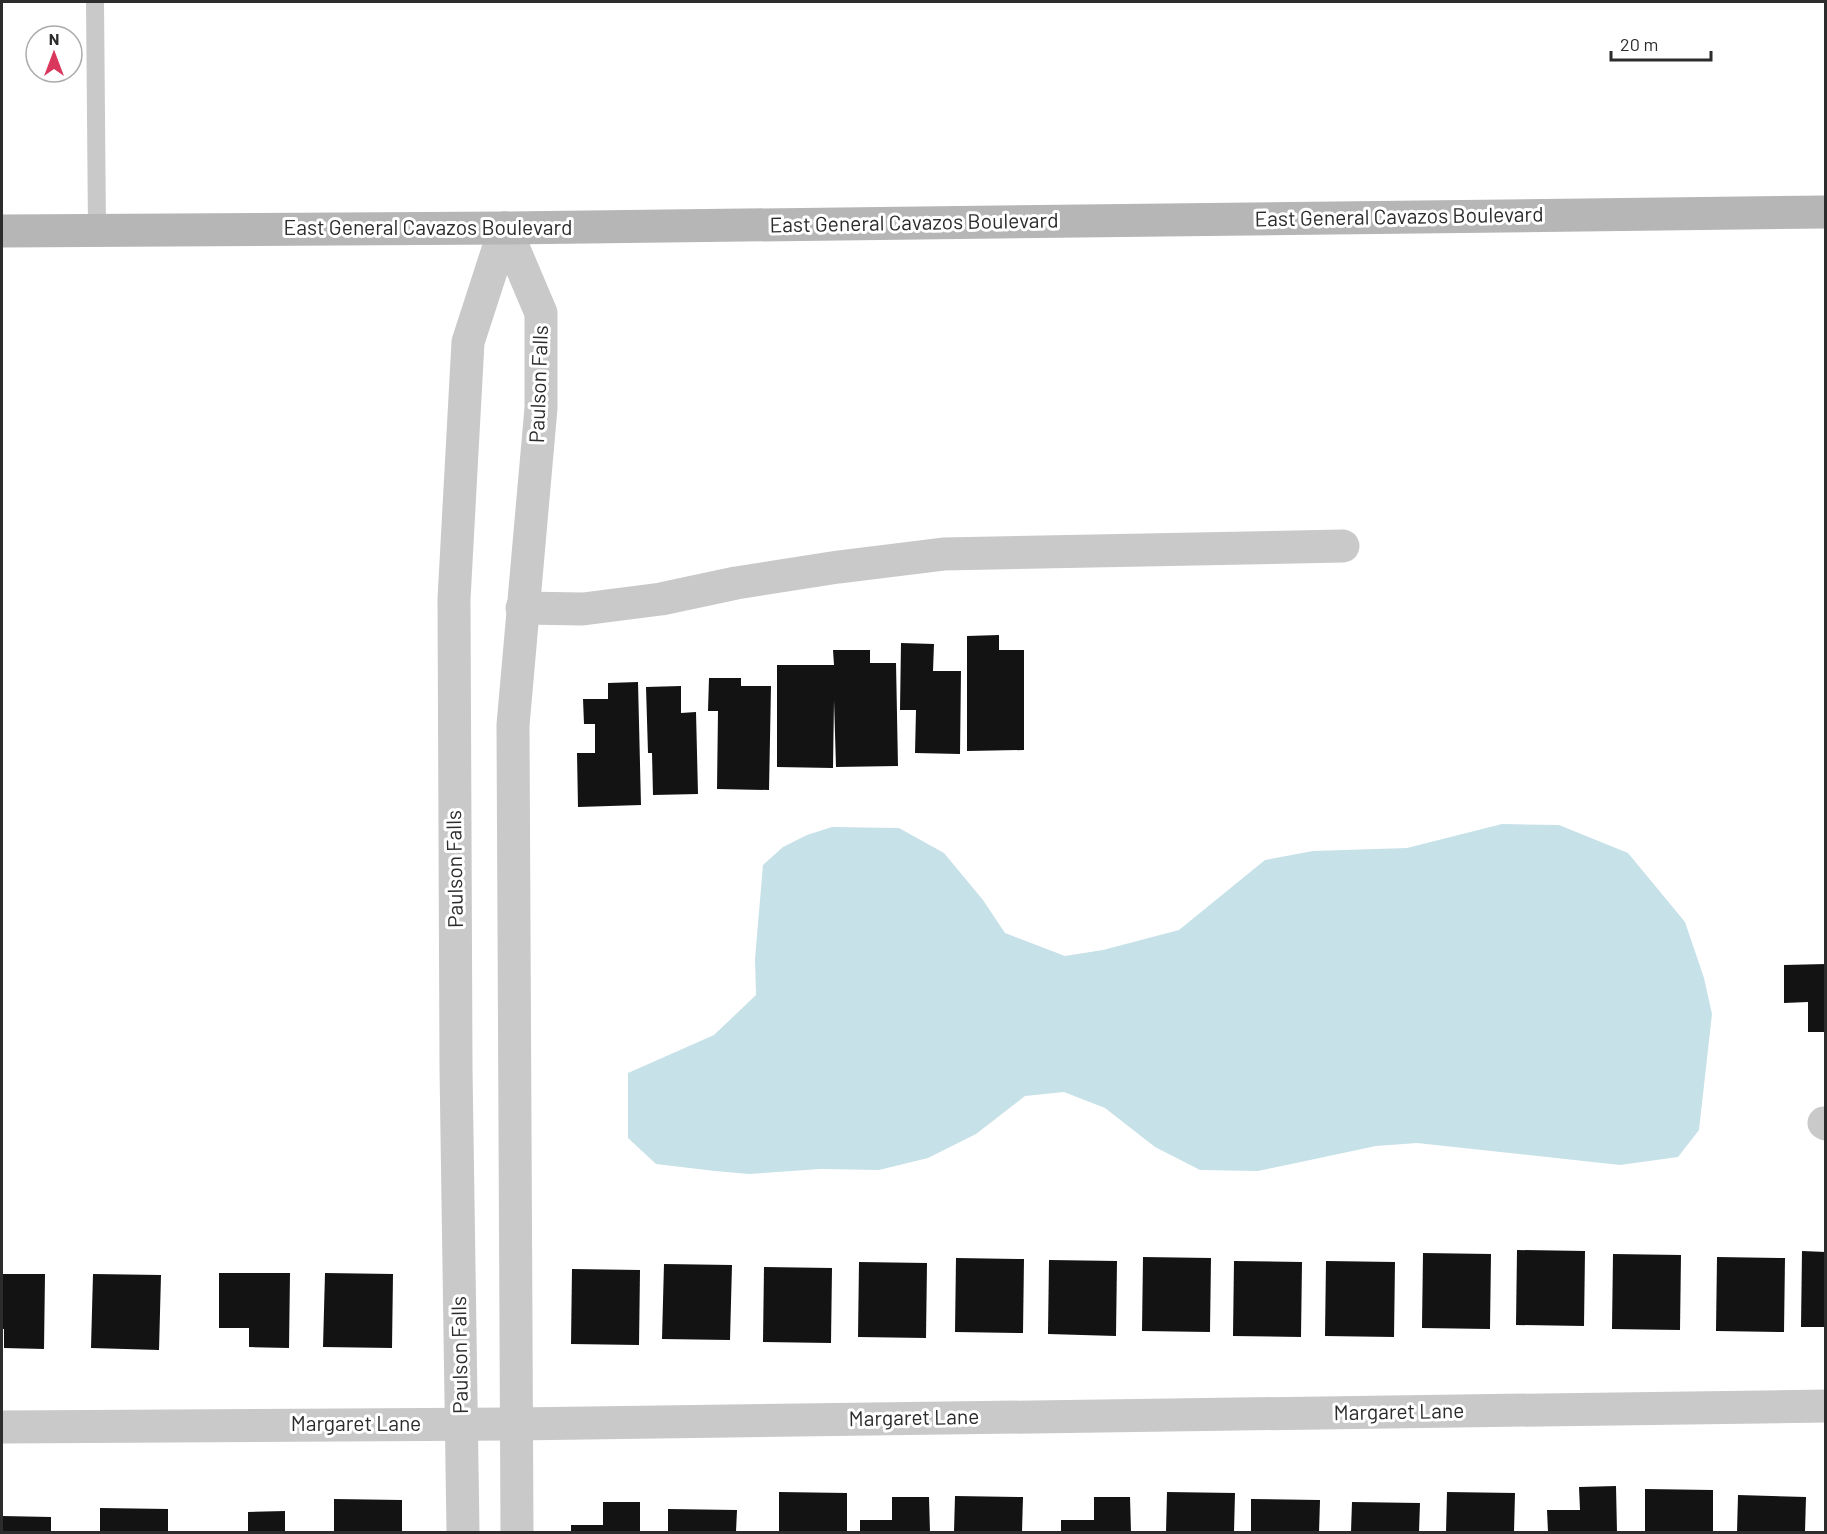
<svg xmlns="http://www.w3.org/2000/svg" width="1827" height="1534" viewBox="0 0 1827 1534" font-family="Barlow,sans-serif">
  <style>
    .water { fill: #c6e1e8 }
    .building { fill: #131313 }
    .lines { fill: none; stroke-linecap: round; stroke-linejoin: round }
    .lane { stroke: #c9c9c9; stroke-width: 18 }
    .street { stroke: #c9c9c9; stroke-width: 33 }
    .secondary { stroke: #b6b6b6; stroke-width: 33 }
    .labels { text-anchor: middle; stroke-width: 6; stroke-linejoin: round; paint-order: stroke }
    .street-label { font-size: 21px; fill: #2c2c2c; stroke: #fff }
  </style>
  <rect width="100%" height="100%" fill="#fff"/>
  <polygon class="water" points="1502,824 1559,825 1628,853 1685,922 1704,978 1712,1014 1699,1130 1678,1157 1620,1165 1417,1143 1376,1146 1258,1171 1200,1170 1155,1147 1105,1108 1064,1092 1025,1096 976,1134 928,1158 879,1170 820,1169 749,1174 715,1171 656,1164 628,1138 628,1073 714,1035 756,995 755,959 763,865 783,847 807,835 832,827 899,828 944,853 983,900 1005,933 1065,956 1103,950 1179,930 1265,860 1313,851 1407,848"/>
  <g class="building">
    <polygon points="999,635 999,650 1024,650 1024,750 967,751 967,636"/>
    <polygon points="901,643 934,644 933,671 961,671 960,754 915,753 916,710 900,710"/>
    <polygon points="833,650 870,650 870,663 896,663 898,766 836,767 834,700 833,768 777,767 777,665 834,665"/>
    <polygon points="709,678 741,678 741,686 771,686 769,790 717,789 718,711 708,711"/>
    <polygon points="638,682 641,805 578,807 577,753 595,753 595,724 584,724 583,699 608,699 608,683"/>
    <polygon points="681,686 681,713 696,712 698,794 653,795 652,753 648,753 646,687"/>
    <polygon points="1826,964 1826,1032 1808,1032 1808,1002 1784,1003 1784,965"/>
    <polygon points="1517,1250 1585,1251 1584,1326 1516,1325"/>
    <polygon points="1802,1251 1826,1252 1826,1327 1801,1327"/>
    <polygon points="1423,1253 1491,1254 1490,1329 1422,1328"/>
    <polygon points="1613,1254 1681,1255 1680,1330 1612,1329"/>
    <polygon points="1143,1257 1211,1258 1210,1332 1142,1331"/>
    <polygon points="1717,1257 1785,1258 1784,1332 1716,1331"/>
    <polygon points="956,1258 1024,1259 1023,1333 955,1332"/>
    <polygon points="1049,1260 1117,1261 1116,1336 1048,1334"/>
    <polygon points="1234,1261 1302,1262 1301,1337 1233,1336"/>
    <polygon points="1326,1261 1395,1262 1394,1337 1325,1336"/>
    <polygon points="859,1262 927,1263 926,1338 858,1337"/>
    <polygon points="664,1264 732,1265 730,1340 662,1339"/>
    <polygon points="764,1267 832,1268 831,1343 763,1342"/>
    <polygon points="572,1269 640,1270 639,1345 571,1344"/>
    <polygon points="219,1273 290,1273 289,1348 249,1347 249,1328 219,1328"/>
    <polygon points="325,1273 393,1274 392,1348 323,1347"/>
    <polygon points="2,1274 45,1274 44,1349 4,1348 4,1329 2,1329"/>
    <polygon points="93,1274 161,1275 159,1350 91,1348"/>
    <polygon points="1616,1486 1617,1532 1548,1532 1547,1510 1580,1510 1579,1487"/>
    <polygon points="1645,1489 1713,1490 1713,1532 1645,1532"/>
    <polygon points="779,1492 847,1493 847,1532 779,1532"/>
    <polygon points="1167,1492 1235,1493 1234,1532 1166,1532"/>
    <polygon points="1447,1492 1515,1493 1514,1532 1446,1532"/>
    <polygon points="1738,1495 1806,1497 1805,1532 1737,1532"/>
    <polygon points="955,1496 1023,1497 1022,1532 954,1532"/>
    <polygon points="892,1497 929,1497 930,1532 860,1532 860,1520 892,1520"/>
    <polygon points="1094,1497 1130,1497 1131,1532 1061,1532 1061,1520 1094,1520"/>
    <polygon points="334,1499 402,1500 402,1532 334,1532"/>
    <polygon points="1251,1499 1320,1500 1319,1532 1251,1532"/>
    <polygon points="603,1502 640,1502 640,1532 571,1532 571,1525 603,1525"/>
    <polygon points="1352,1502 1420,1503 1419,1532 1351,1532"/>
    <polygon points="100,1508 168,1509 168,1532 100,1532"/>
    <polygon points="668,1509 737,1510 736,1532 668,1532"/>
    <polygon points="285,1511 285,1532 248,1532 248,1512"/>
    <polygon points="2,1516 51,1517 51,1532 2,1532"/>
  </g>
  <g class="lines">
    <polyline class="lane" points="95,2 97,230"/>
    <g class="street">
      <polyline points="505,228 541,313 541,408 513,725 517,1532"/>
      <polyline points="522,608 583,609 661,599 736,583 838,567 943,554 1343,546"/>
      <polyline points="1824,1123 1826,1124"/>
      <polyline points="2,1427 516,1424 1826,1406"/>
      <polyline points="463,1532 456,1068 454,599 468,342 505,228"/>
    </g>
    <polyline class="secondary" points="2,231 505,228 1826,212"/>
  </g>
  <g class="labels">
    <g class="street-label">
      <text transform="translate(1399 217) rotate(-1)" y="7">East General Cavazos Boulevard</text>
      <text transform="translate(914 223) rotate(-1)" y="7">East General Cavazos Boulevard</text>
      <text x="428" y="235">East General Cavazos Boulevard</text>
      <text transform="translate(539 384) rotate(-88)" y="7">Paulson Falls</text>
      <text transform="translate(455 869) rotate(-91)" y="7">Paulson Falls</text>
      <text transform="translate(460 1355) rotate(-91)" y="7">Paulson Falls</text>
      <text transform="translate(1399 1412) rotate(-1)" y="7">Margaret Lane</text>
      <text transform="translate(914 1418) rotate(-1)" y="7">Margaret Lane</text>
      <text x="356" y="1431">Margaret Lane</text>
    </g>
  </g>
  <rect width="1827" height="1534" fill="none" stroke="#2c2c2c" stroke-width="6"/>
  <g transform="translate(54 54)"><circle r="28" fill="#ffffff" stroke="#ababab" stroke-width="1.5"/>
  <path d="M0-4.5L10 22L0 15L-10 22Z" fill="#da375d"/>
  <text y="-9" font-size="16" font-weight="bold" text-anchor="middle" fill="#2c2c2c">N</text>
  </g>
  <path d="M1611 51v9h100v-9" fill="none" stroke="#2c2c2c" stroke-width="3"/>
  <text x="1620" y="51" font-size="18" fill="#2c2c2c" stroke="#ffffff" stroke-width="4.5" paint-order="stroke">20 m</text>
</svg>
